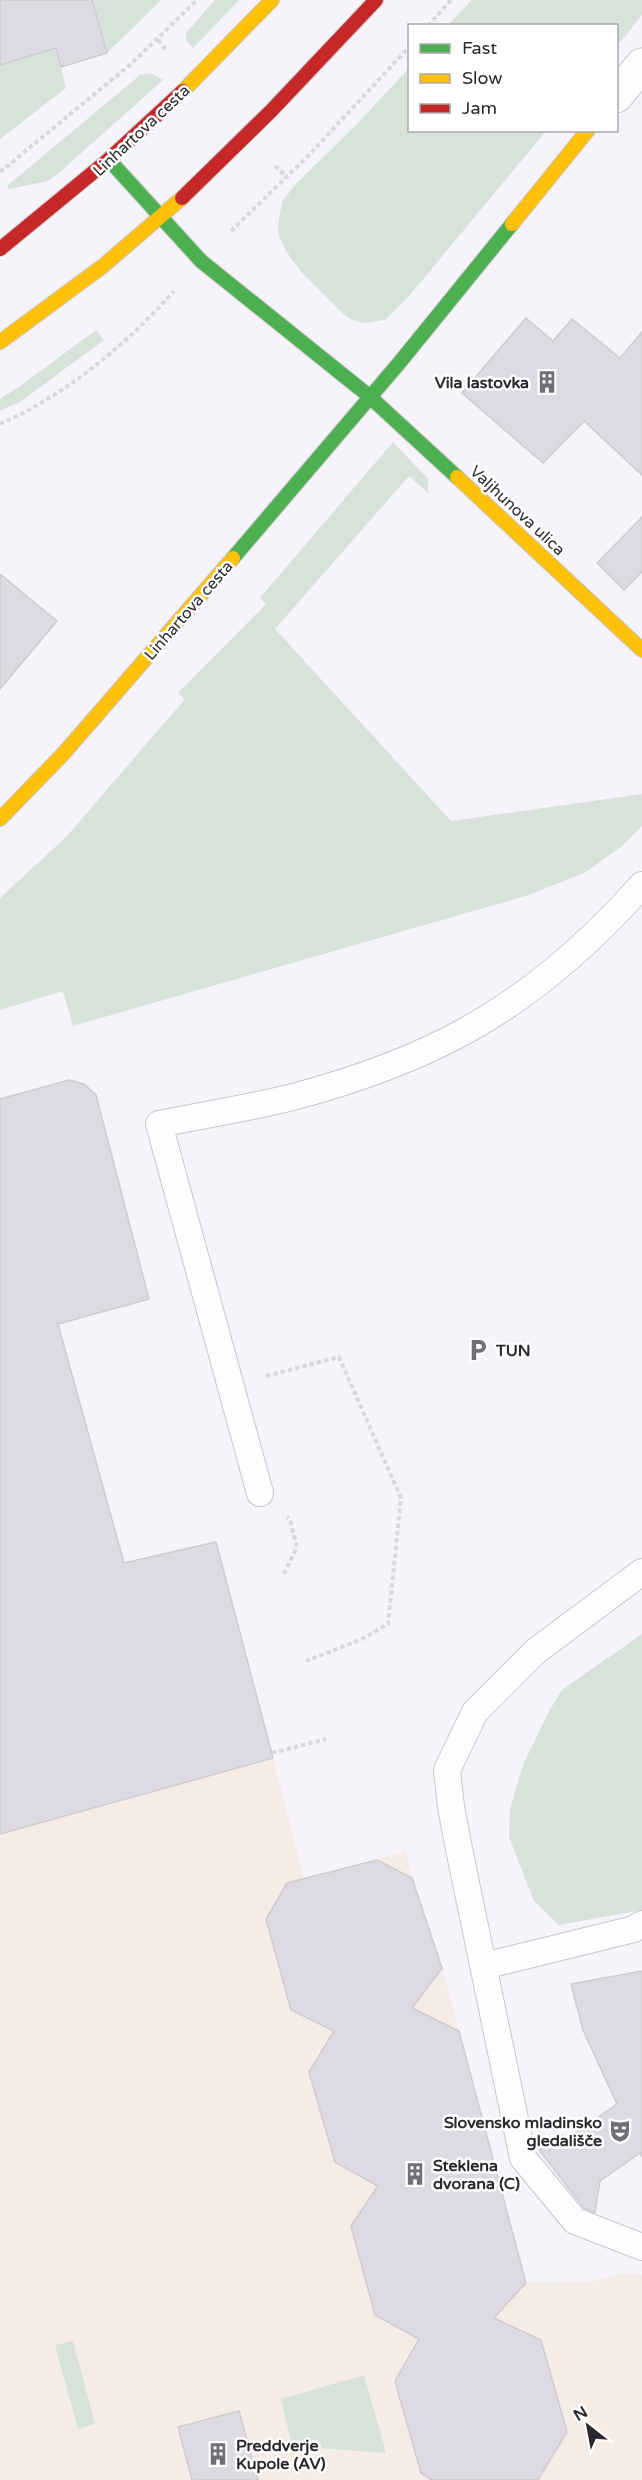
<svg xmlns="http://www.w3.org/2000/svg" width="642" height="2480" viewBox="0 0 642 2480" font-family="'Varela Round',sans-serif">
  <style>
    .commercial { fill: #f5ece5 }
    .green { fill: #d7e2db }
    .building { fill: #dedae3; stroke: #ceccd1; stroke-width: 1.5 }
    .lines { fill: none; stroke-linecap: round; stroke-linejoin: round }
    .lane-casing { stroke: #c8c6cb; stroke-width: 28 }
    .street-casing { stroke: #c8c6cb; stroke-width: 35 }
    .fast-casing { stroke: #c8c6cb; stroke-width: 16 }
    .slow-casing { stroke: #c8c6cb; stroke-width: 16 }
    .jam-casing { stroke: #c8c6cb; stroke-width: 16 }
    .path { stroke: #d9d8db; stroke-width: 4; stroke-dasharray: 4.5 3; stroke-linecap: butt }
    .lane { stroke: #fefdfe; stroke-width: 26 }
    .street { stroke: #fefdfe; stroke-width: 33 }
    .fast { stroke: #4caf50; stroke-width: 14 }
    .slow { stroke: #ffc107; stroke-width: 14 }
    .jam { stroke: #c62828; stroke-width: 14 }
    .labels { text-anchor: middle; stroke-width: 5; stroke-linejoin: round; paint-order: stroke }
    .street-label { font-size: 16px; fill: #2a282d; stroke: #fff }
    .poi-label { font-size: 16px; font-weight: bold; fill: #2a282d; stroke: #fff; text-anchor: start }
  </style>
  <rect width="100%" height="100%" fill="#f6f3fa"/>
  <polygon class="commercial" points="273,1758 304,1879 406,1851 412,1878 442,1968 526,2283 595,2281 628,2273 642,2275 642,2480 0,2480 0,1834"/>
  <g class="green">
    <polygon points="92,0 161,0 107,53"/>
    <polygon points="215,0 239,0 193,48 186,40 186,33"/>
    <polygon points="472,0 642,0 642,15 617,46 616,26 448,25"/>
    <polygon points="56,48 66,88 0,139 0,65"/>
    <polygon points="409,68 410,130 546,131 410,295 385,320 363,323 351,319 342,313 302,273 286,251 279,236 278,225 282,202 295,185 357,124"/>
    <polygon points="150,73 163,80 61,171 48,181 9,189 7,186 140,75"/>
    <polygon points="96,330 104,340 20,402 0,411 0,399 19,387"/>
    <polygon points="393,442 428,479 428,493 409,476 275,629 451,821 642,794 642,826 622,846 586,872 529,895 73,1026 63,991 0,1010 0,898 67,836 185,699 178,693 266,604 260,598"/>
    <polygon points="642,1634 642,1910 559,1925 534,1901 509,1837 510,1809 523,1765 548,1713 562,1690"/>
    <polygon points="73,2341 95,2424 78,2429 55,2345"/>
    <polygon points="364,2375 386,2453 292,2446 281,2399"/>
  </g>
  <g class="building">
    <polygon points="0,0 92,0 107,53 61,67 56,48 0,65"/>
    <polygon points="526,318 553,341 572,319 620,358 642,332 642,475 584,421 543,463 462,393"/>
    <polygon points="642,517 642,572 624,590 597,563"/>
    <polygon points="0,574 57,621 0,689"/>
    <polygon points="69,1080 84,1084 96,1095 149,1299 58,1324 124,1563 216,1542 273,1758 0,1834 0,1099"/>
    <polygon points="377,1860 412,1878 442,1968 412,2008 459,2031 526,2283 494,2318 541,2340 567,2432 538,2480 432,2480 421,2473 395,2381 419,2339 375,2315 351,2226 378,2186 335,2162 309,2072 334,2031 291,2010 266,1919 287,1883"/>
    <polygon points="642,1971 642,2157 640,2153 600,2181 595,2213 584,2208 539,2150 560,2135 569,2137 617,2104 583,2030 571,1984"/>
    <polygon points="239,2411 258,2480 192,2480 178,2427"/>
  </g>
  <g class="lines">
    <g class="lane-casing">
      <g id="lane">
        <path d="M 260,1493 L 159,1124 C 204,1115 249,1108 293,1097 C 353,1081 413,1060 467,1030 C 532,994 593,940 642,885"/>
        <polyline points="642,1572 536,1651 475,1712 447,1770 451,1807 459,1849 523,2158 575,2221 642,2247"/>
        <polyline points="484,1966 634,1929 642,1924"/>
      </g>
    </g>
    <g class="street-casing">
      <polyline id="street" points="616,96 642,65"/>
    </g>
    <g class="fast-casing">
      <g id="fast">
        <polyline points="110,161 201,261 369,396 457,477"/>
        <polyline points="233,558 400,362 512,224"/>
      </g>
    </g>
    <g class="slow-casing">
      <g id="slow">
        <polyline points="183,91 272,0"/>
        <polyline points="512,224 588,130"/>
        <polyline points="0,342 103,266 182,198"/>
        <polyline points="457,477 642,650"/>
        <polyline points="0,819 64,753 233,558"/>
      </g>
    </g>
    <g class="jam-casing">
      <g id="jam">
        <polyline points="182,198 271,111 376,0"/>
        <polyline points="0,249 107,161 183,91"/>
      </g>
    </g>
    <g class="path">
      <polyline points="428,26 451,0"/>
      <polyline points="158,40 167,51"/>
      <polyline points="275,166 286,176"/>
      <polyline points="0,172 131,64 197,0"/>
      <polyline points="231,231 308,156 410,46"/>
      <path d="M 0,424 C 67,394 125,346 174,291"/>
      <polyline points="266,1376 339,1357 401,1498 388,1624 362,1639 306,1661"/>
      <polyline points="284,1574 297,1547 290,1520 287,1517"/>
      <polyline points="272,1753 326,1739"/>
    </g>
    <use href="#lane" class="lane"/>
    <use href="#street" class="street"/>
    <use href="#fast" class="fast"/>
    <use href="#slow" class="slow"/>
    <use href="#jam" class="jam"/>
  </g>
  <defs>
    <g id="building-bare" transform="scale(1.8)"><path d="M-4-6H4V6H1V3H-1V6H-4ZM-2.5-4.3h1.7v1.8h-1.7ZM.8-4.3h1.7v1.8H.8ZM-2.5-1h1.7V.8h-1.7ZM.8-1h1.7V.8H.8Z" fill="#716f75" stroke="#fff" stroke-width="2.5" paint-order="stroke"/></g>
    <g id="parking-bare" transform="scale(1.8)"><path d="M-3.5-5.5H1a3.5 3.5 0 0 1 0 7H-1V5.5H-3.5ZM-1-3.4V-.6H.8a1.4 1.4 0 0 0 0-2.8Z" fill="#716f75" stroke="#fff" stroke-width="2.5" paint-order="stroke"/></g>
    <g id="theatre-bare" transform="scale(1.8)"><path d="M-5-5.5Q0-4 5-5.5V0Q5 5 0 6Q-5 5-5 0ZM-3.3-2.5H-1v1.5H-3.3ZM1-2.5H3.3v1.5H1ZM-2.8 1Q0 5.5 2.8 1Z" fill="#716f75" stroke="#fff" stroke-width="2.5" paint-order="stroke"/></g>
  </defs>
  <g fill-rule="evenodd">
    <use href="#building-bare" x="547" y="382"/>
    <use href="#parking-bare" x="478" y="1350"/>
    <use href="#theatre-bare" x="620" y="2131"/>
    <use href="#building-bare" x="415" y="2174"/>
    <use href="#building-bare" x="218" y="2454"/>
  </g>
  <g class="labels">
    <g class="street-label">
      <text transform="translate(141 130) rotate(-43)" y="6">Linhartova cesta</text>
      <text transform="translate(518 510) rotate(43)" y="6">Valjhunova ulica</text>
      <text transform="translate(188 610) rotate(-49)" y="6">Linhartova cesta</text>
    </g>
    <g class="poi-label">
      <text x="529" y="388" text-anchor="end">Vila lastovka</text>
      <text x="496" y="1356">TUN</text>
      <text x="602" y="2128" text-anchor="end">Slovensko mladinsko<tspan x="602" dy="18">gledališče</tspan></text>
      <text x="433" y="2171">Steklena<tspan x="433" dy="18">dvorana (C)</tspan></text>
      <text x="236" y="2451">Preddverje<tspan x="236" dy="18">Kupole (AV)</tspan></text>
    </g>
  </g>
  <rect x="408" y="24" width="210" height="108" fill="#ffffff" stroke="#aaa9ab" stroke-width="1.5"/>
  <rect x="420" y="44" width="30" height="9" fill="#4caf50" stroke="#aaa9ab" stroke-width="1.5"/>
  <text x="462" y="54" font-size="18" fill="#2a282d">Fast</text>
  <rect x="420" y="74" width="30" height="9" fill="#ffc107" stroke="#aaa9ab" stroke-width="1.5"/>
  <text x="462" y="84" font-size="18" fill="#2a282d">Slow</text>
  <rect x="420" y="104" width="30" height="9" fill="#c62828" stroke="#aaa9ab" stroke-width="1.5"/>
  <text x="462" y="114" font-size="18" fill="#2a282d">Jam</text>
  <g transform="translate(588 2426) rotate(329)" stroke="#ffffff" stroke-width="4.5" paint-order="stroke">
  <path d="M0-4.5L10 22L0 15L-10 22Z" fill="#2a282d"/>
  <text y="-9" font-size="16" font-weight="bold" text-anchor="middle" fill="#2a282d">N</text>
  </g>
</svg>
